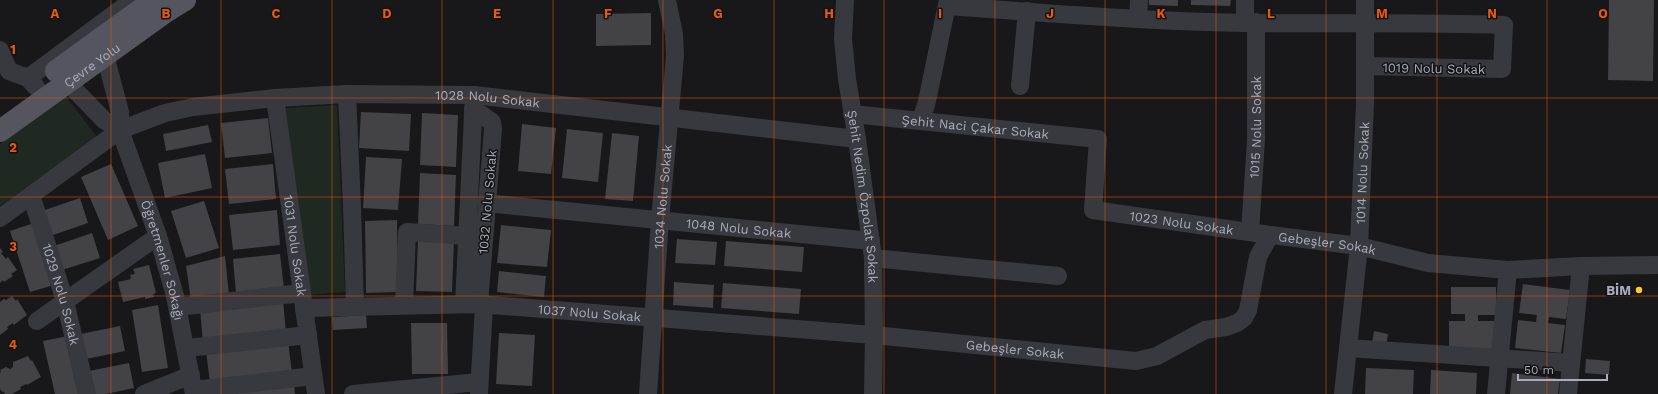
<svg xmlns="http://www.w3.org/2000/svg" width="1658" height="394" viewBox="0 0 1658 394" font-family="'Work Sans',sans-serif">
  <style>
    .green { fill: #1f2921 }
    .building { fill: #424247 }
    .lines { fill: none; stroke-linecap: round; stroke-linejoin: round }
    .minor { stroke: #38393f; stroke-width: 18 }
    .major { stroke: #54555f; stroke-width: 22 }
    .grid { fill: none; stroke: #e8590c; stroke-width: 1; stroke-opacity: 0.55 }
    .poi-dot { fill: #ffcb2b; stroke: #131315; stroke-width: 1.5 }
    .labels { text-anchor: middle; stroke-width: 3; stroke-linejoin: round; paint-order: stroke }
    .street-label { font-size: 13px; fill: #a9adbb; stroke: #131315 }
    .poi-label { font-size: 13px; font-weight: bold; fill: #a9adbb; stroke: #131315; text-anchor: end }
    .grid-label { font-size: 13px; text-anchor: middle; font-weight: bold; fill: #e8590c; stroke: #131315; stroke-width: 3; stroke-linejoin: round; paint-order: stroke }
  </style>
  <rect width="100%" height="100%" fill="#18181a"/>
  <g class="green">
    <polygon points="65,95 97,137 0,206 0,144"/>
    <polygon points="337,105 345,292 308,295 285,108"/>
  </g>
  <g class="building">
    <polygon points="1149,0 1178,0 1178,6 1149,5"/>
    <polygon points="1191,0 1231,0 1230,6 1191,5"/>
    <polygon points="1609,0 1654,0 1653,81 1608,80"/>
    <polygon points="651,13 651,45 596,46 596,14"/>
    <polygon points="361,112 411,114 409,151 359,148"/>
    <polygon points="422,113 458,115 456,167 420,165"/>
    <polygon points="268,118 272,153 225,158 221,123"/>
    <polygon points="522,124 556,128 551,174 518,171"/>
    <polygon points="208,125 212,142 166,151 163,134"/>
    <polygon points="567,129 603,133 598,182 562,178"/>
    <polygon points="612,133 639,136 633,201 605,199"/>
    <polygon points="205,154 212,188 165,198 158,163"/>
    <polygon points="366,157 402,159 398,210 363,208"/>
    <polygon points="111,164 138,226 108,240 81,177"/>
    <polygon points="273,164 276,199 229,204 225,169"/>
    <polygon points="420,173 456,175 454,226 418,224"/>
    <polygon points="80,198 88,223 50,236 42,211"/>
    <polygon points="204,201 219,248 186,258 171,211"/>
    <polygon points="277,210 280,245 233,250 229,215"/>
    <polygon points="397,220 398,292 366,293 365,221"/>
    <polygon points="34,223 54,285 30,292 10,231"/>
    <polygon points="501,225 551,230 547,267 497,263"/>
    <polygon points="92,233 100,258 62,270 54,246"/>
    <polygon points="677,239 717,242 715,265 675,263"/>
    <polygon points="418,240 454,241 452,292 416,291"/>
    <polygon points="726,241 804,247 802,272 724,266"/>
    <polygon points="0,248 3,252 1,253 6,259 8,257 17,270 11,274 13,276 4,282 3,280 0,283"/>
    <polygon points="280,254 284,289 236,293 233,259"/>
    <polygon points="225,256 229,295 191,300 186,266"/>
    <polygon points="149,265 156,293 153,294 154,297 145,299 145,297 123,302 118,282 131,279 130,275 135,274 133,269"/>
    <polygon points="499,271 546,276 544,297 497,292"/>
    <polygon points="674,282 714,285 713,308 673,305"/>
    <polygon points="723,283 801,289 799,314 721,308"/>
    <polygon points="1523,284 1570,290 1566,319 1549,317 1548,323 1565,325 1561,353 1515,348 1518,320 1536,322 1537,315 1519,313"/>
    <polygon points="1451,287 1496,287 1496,315 1478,315 1478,321 1496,321 1495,351 1449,350 1449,321 1465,321 1465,314 1451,314"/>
    <polygon points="12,296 16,301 17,299 27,315 14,325 13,323 7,327 8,329 0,335 0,302 4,299 6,300"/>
    <polygon points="283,300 286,333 203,343 200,309"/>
    <polygon points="158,305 168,368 142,372 132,310"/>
    <polygon points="366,315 367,328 333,330 332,317"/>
    <polygon points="411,323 447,323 448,374 412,374"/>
    <polygon points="120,326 125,351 86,359 81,334"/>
    <polygon points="1374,331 1388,334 1386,346 1372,343"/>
    <polygon points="499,333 535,335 532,386 496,384"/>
    <polygon points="68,336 81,394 55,394 43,341"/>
    <polygon points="288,341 292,373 210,383 206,351"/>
    <polygon points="28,356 31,361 32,360 41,377 27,385 26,384 20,387 21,389 12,394 5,394 3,391 2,392 0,389 0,373 1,372 0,370 6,367 10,369 13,367 13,362"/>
    <polygon points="1586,359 1610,361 1609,375 1585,373"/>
    <polygon points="129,363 134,388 106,394 94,394 89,371"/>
    <polygon points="1366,368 1414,370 1413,394 1365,394"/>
    <polygon points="1431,370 1477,373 1476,394 1430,394"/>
    <polygon points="1512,373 1560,379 1558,394 1510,394"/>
    <polygon points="294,384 295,394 217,394"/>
  </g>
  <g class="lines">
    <g class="minor">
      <path id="s1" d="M 845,0 L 843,39 L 847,79 L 857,139 L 873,258 L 874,335 L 873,394"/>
      <polyline points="1245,0 1245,23"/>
      <path d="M 947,6 C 1046,13 1145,21 1245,23 C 1331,24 1418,22 1504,25 L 1502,69 L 1365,66"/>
      <polyline points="1138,19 1139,0"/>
      <polyline points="0,50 9,71 28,78"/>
      <path id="s2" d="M 105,55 L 120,112 L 120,130 L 158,236 L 175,296 L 194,394"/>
      <polyline points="67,82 104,120 120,130"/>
      <polyline points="1020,86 1027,11"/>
      <polyline points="36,87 28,78 133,0"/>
      <polyline points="347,94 352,206 355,306"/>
      <path id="s3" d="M 275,98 L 316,394"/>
      <polyline points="473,109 492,122 493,129 479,304"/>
      <path id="s4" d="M 852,114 L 1098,139 L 1093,210 L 1270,235 L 1359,246 L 1428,263 L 1508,270 L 1581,266 L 1658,265"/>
      <polyline points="921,121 927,101 948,0"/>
      <path id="s5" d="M 31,195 L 65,301 L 87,394"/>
      <path id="s6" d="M 486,203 L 871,241"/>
      <path id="s7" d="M 0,218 L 120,130 L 165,113 L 193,107 L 275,98 L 347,94 L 474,95 L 857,139"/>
      <path id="s8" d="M 1250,232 L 1256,140 L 1256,22"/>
      <polyline points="873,258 1058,276"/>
      <polyline points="464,304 474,95"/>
      <polyline points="404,305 407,232 467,236"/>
      <polyline points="178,307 302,293"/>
      <path id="s9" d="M 304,308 L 479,304 L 874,335 L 1136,361 L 1157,356 L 1205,330 L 1226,327 L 1237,323 L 1244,318 L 1248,310 L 1258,257 L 1270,235"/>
      <polyline points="37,321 158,236"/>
      <polyline points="187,348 308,335"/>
      <polyline points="1348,348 1571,363"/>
      <polyline points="194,390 313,376"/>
      <polyline points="479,393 484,305"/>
      <polyline points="144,394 191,375"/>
      <polyline points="353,394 479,382"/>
      <path id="s10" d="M 648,394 L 660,220 L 675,56 L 674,34 L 667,0"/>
      <path id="s11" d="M 1343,394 L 1359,246 L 1365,103 L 1365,0"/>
      <polyline points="1496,394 1508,270"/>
      <polyline points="1568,394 1581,266"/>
    </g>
    <g class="major">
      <polyline points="56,71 154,0"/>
      <path id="s12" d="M 0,131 L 164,13 L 185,0"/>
    </g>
  </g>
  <path class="grid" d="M 111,0 L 111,394M 221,0 L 221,394M 332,0 L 332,394M 442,0 L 442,394M 553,0 L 553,394M 663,0 L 663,394M 774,0 L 774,394M 884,0 L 884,394M 995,0 L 995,394M 1105,0 L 1105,394M 1216,0 L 1216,394M 1326,0 L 1326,394M 1437,0 L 1437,394M 1547,0 L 1547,394M 0,98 L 1658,98M 0,197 L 1658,197M 0,296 L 1658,296"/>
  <circle class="poi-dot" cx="1639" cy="290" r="4"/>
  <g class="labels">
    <g class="street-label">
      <text dy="5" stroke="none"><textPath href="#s12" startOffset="113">Çevre Yolu</textPath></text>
      <text transform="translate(1434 68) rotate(1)" y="5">1019 Nolu Sokak</text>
      <text dy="5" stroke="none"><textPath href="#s7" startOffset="521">1028 Nolu Sokak</textPath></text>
      <text dy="5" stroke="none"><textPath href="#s4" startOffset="124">Şehit Naci Çakar Sokak</textPath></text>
      <text dy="5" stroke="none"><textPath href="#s8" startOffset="105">1015 Nolu Sokak</textPath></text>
      <text dy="5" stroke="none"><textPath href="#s11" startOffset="222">1014 Nolu Sokak</textPath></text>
      <text dy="5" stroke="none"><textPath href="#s10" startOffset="198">1034 Nolu Sokak</textPath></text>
      <text dy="5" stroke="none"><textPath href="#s1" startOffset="198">Şehit Nedim Özpolat Sokak</textPath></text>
      <text transform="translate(487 202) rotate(-85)" y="5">1032 Nolu Sokak</text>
      <text dy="5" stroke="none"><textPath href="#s4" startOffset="408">1023 Nolu Sokak</textPath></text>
      <text dy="5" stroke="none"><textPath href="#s6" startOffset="254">1048 Nolu Sokak</textPath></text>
      <text dy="5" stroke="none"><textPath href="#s4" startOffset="555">Gebeşler Sokak</textPath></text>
      <text dy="5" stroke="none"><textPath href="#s3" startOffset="149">1031 Nolu Sokak</textPath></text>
      <text dy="5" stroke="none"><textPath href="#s2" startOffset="214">Öğretmenler Sokağı</textPath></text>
      <text dy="5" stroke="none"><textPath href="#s5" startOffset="104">1029 Nolu Sokak</textPath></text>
      <text dy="5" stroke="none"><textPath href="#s9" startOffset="286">1037 Nolu Sokak</textPath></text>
      <text dy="5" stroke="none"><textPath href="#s9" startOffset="713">Gebeşler Sokak</textPath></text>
    </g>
    <g class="poi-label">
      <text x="1631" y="295">BİM</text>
    </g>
  </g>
  <g class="grid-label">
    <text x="55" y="18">A</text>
    <text x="166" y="18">B</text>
    <text x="276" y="18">C</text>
    <text x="387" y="18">D</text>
    <text x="497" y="18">E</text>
    <text x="608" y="18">F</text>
    <text x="718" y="18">G</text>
    <text x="829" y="18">H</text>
    <text x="940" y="18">I</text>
    <text x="1050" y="18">J</text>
    <text x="1161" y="18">K</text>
    <text x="1271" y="18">L</text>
    <text x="1382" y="18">M</text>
    <text x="1492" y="18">N</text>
    <text x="1603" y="18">O</text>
    <text x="13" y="54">1</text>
    <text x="13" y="152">2</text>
    <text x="13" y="251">3</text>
    <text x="13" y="349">4</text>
  </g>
  <path d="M1518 374v6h89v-6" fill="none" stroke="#a9adbb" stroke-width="2"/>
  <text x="1524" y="374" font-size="12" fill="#a9adbb" stroke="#131315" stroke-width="3" paint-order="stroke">50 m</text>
</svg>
